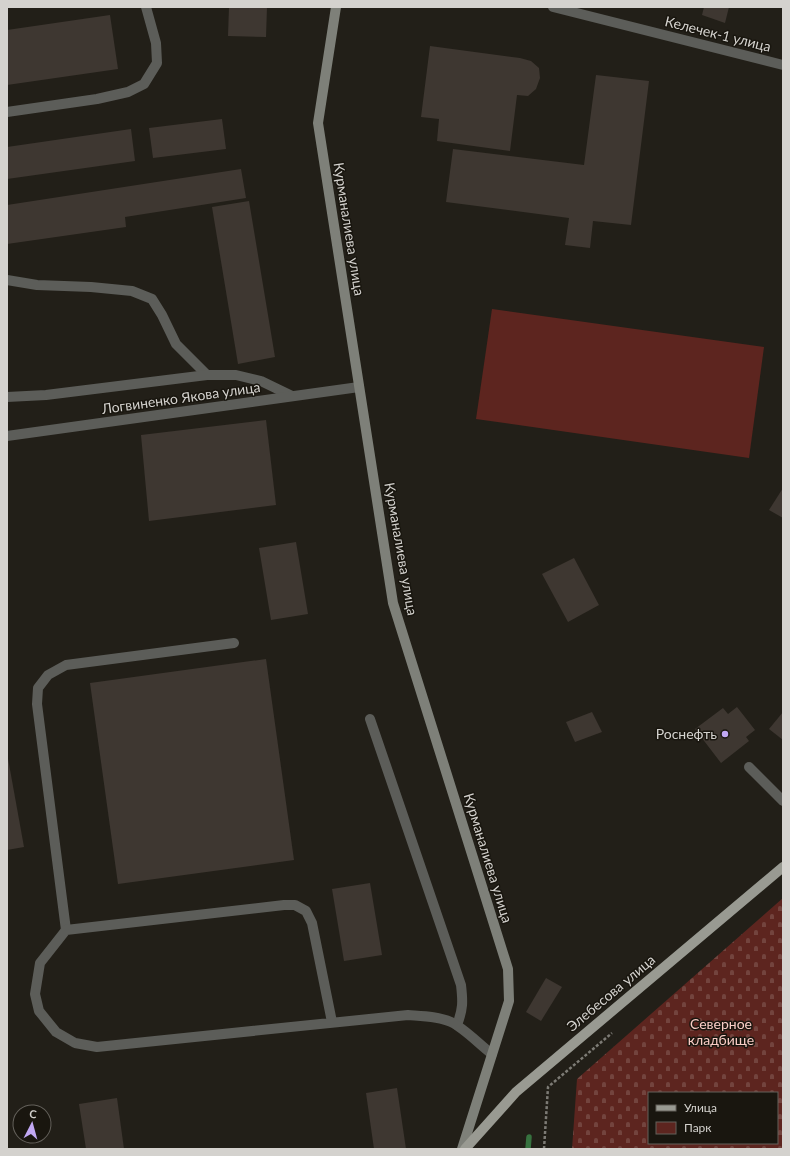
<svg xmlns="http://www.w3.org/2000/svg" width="790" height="1156" viewBox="0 0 790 1156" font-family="Lato,sans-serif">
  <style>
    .cemetery { fill: url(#cemetery-stones); fill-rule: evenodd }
    .green { fill: #5d251f }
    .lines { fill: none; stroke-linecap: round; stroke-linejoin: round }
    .stream { stroke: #37723f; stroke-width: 5.5 }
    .building { fill: #3e3731 }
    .path { stroke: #7d7b75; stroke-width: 2.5; stroke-dasharray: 3 2; stroke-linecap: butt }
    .lane { stroke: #5c5d59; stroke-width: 10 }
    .street { stroke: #5c5d59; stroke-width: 10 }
    .secondary { stroke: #7e8079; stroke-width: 10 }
    .primary { stroke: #999a92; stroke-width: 10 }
    .poi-dot { fill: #c1a8f3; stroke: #19160f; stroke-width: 1.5 }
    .labels { text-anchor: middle; stroke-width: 3; stroke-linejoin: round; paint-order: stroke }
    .street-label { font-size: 14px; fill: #d4d2ce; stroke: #19160f }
    .poi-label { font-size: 14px; fill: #d4d2ce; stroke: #19160f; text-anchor: end }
    .park-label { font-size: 14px; fill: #facdc6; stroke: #19160f }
  </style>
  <defs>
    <pattern id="cemetery-stones" width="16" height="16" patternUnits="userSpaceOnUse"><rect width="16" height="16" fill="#5d251f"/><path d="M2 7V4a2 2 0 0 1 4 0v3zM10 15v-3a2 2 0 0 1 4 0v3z" fill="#73443e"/></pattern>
  </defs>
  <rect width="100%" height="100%" fill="#221f18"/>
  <path class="cemetery" d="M 783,898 L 783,1149 L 572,1149 L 577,1079 ZM 649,1093 L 777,1093 L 777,1143 L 649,1143 Z"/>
  <polygon class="green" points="492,309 764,347 749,458 476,419"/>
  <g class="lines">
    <polyline class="stream" points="528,1149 529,1137"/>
  </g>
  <g class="building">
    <polygon points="229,7 267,7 266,37 228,36"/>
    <polygon points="704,7 729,7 725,23 702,15"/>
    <polygon points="110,15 118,69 7,85 7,30"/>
    <polygon points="430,46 520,58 531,61 539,68 540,78 536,89 528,96 517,95 510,151 437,141 439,119 421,117"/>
    <polygon points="596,75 649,81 631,225 593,221 590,248 565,245 569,218 446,202 453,149 584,165"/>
    <polygon points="222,119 226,149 153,158 149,128"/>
    <polygon points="131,129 135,161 7,179 7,147"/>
    <polygon points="241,169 246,198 125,217 126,227 7,244 7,205"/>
    <polygon points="249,201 275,357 238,364 212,207"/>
    <polygon points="266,420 276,505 149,521 141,435"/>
    <polygon points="783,488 783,518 769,510"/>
    <polygon points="296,542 308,614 271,620 259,548"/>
    <polygon points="574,558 599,605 568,622 542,574"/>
    <polygon points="266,659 294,860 118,884 90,683"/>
    <polygon points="737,707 755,730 746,737 749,741 721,763 695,729 723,708 728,714"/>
    <polygon points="592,712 602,732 575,742 566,722"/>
    <polygon points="783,712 783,740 769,729"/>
    <polygon points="7,753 24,847 7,850"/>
    <polygon points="370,883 382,955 344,961 332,889"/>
    <polygon points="546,978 562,987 541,1021 526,1012"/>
    <polygon points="397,1088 406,1149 374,1149 366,1093"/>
    <polygon points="117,1098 124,1149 86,1149 79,1104"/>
  </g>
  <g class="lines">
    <polyline class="path" points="544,1149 548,1087 612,1033"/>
    <g class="lane">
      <polyline points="7,112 97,99 128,92 144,84 157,63 156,43 146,7"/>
      <polyline points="7,280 37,285 91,287 132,291 152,299 162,315 176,344 207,375"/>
      <polyline points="7,397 46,395 207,375 236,375 261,381 292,396"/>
      <path d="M 370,719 L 461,985 C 463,1002 463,1009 457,1025"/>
      <polyline points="749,767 783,801"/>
      <polyline points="66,930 37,704 38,688 48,675 66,665 234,643"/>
      <path d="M 332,1022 L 312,923 L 306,911 L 295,905 L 284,905 L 66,930 L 40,963 L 35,994 L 39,1011 L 56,1032 L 75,1043 L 97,1047 L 408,1015 C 422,1016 438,1016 451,1022 C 464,1028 480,1045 492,1054"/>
    </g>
    <g class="street">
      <polyline points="553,7 783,65"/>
      <polyline points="7,436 359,387"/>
    </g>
    <polyline class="secondary" points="336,7 318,123 393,603 508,969 509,1001 462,1149"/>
    <polyline class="primary" points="465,1149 516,1092 783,867"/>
  </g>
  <circle class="poi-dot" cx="725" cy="734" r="4"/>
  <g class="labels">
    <g class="street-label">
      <text transform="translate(718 34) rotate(14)" y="5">Келечек-1 улица</text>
      <text transform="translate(349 229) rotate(81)" y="5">Курманалиева улица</text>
      <text transform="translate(181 398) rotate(-8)" y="5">Логвиненко Якова улица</text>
      <text transform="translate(401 549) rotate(80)" y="5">Курманалиева улица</text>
      <text transform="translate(488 858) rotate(73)" y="5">Курманалиева улица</text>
      <text transform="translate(611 993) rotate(-40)" y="5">Элебесова улица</text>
    </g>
    <g class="poi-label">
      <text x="717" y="739">Роснефть</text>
    </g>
    <g class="park-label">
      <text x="721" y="1029">Северное<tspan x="721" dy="16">кладбище</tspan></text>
    </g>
  </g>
  <rect width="790" height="1156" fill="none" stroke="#d4d2ce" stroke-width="16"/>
  <rect x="648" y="1092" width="130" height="52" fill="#19160f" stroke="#64615b"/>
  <rect x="656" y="1105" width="20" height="6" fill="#999a92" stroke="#64615b"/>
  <text x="684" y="1112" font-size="12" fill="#d4d2ce">Улица</text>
  <rect x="656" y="1122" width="20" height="12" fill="#5d251f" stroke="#64615b"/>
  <text x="684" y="1132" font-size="12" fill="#d4d2ce">Парк</text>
  <g transform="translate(32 1124) rotate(6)"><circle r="19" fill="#19160f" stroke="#64615b"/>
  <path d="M0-3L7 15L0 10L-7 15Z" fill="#c1a8f3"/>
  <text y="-6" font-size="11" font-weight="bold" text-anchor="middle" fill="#d4d2ce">С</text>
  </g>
</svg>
